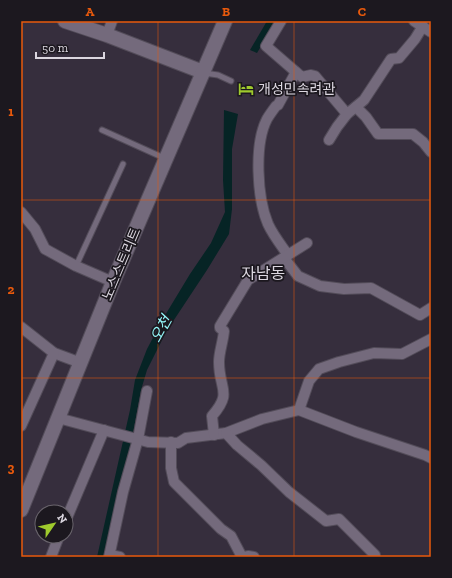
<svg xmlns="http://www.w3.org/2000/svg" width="452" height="578" viewBox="0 0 452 578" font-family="'Zilla Slab','Noto Sans KR',serif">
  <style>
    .water { fill: #062425 }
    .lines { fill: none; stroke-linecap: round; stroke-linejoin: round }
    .lane-casing { stroke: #534c59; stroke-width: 7 }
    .street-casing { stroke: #534c59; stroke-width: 12 }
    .secondary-casing { stroke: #534c59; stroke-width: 16 }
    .lane { stroke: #746a7c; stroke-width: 5 }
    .street { stroke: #746a7c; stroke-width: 10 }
    .secondary { stroke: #746a7c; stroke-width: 14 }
    .grid { fill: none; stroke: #e8590c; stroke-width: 1; stroke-opacity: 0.55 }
    .labels { text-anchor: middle; stroke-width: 3.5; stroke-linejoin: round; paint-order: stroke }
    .poi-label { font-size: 14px; fill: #dcd7e0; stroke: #1c181f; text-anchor: start }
    .street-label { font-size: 14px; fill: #dcd7e0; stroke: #1c181f }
    .water-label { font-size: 15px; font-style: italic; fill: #94f8fa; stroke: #1c181f }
    .quarter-label { font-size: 16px; fill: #dcd7e0; stroke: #1c181f }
    .neatline { fill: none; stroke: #e8590c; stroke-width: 1.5 }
    .grid-label { font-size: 13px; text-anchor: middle; font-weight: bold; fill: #e8590c }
  </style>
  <rect width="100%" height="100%" fill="#362e3d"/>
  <g class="water">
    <polygon points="267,21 276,21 257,53 250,50"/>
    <polygon points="224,110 238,114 232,149 232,209 229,234 207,270 166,332 147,370 141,390 131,444 105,557 97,557 130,410 135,380 147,349 164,317 190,274 211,243 225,212 223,180"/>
  </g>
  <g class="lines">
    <g class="lane-casing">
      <g id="lane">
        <polyline points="204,73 218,75 231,81"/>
        <polyline points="102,130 164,158"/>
        <polyline points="76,266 123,164"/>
      </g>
    </g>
    <g class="street-casing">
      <g id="street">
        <path d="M 281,21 L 266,46 L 296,72 L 278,105 L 276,106 C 273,110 270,114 267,119 C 254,144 257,198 268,224 C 273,235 281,245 288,255"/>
        <polyline points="414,21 431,32"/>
        <polyline points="107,35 112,21"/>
        <polyline points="296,72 302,77 311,75 315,76 347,114"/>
        <polyline points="356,107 366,117 378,134 413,134 423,142 431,152"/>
        <polyline points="329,140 337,127 347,114 364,100 391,59 399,58 415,39 423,26"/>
        <polyline points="21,212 35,229 45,249 76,266 113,282"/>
        <polyline points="284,258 298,276 320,286 344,289 371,288 420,315 431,308"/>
        <polyline points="21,327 54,353 81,363"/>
        <polyline points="299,410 356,432 425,455 431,458"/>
        <polyline points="58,418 148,442 178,443 186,438 226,433 262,419 299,410 309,381 319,369 339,362 374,353 402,354 431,339"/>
        <polyline points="21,426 54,353"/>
        <polyline points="226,433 237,445 261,465 289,492 326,521 339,519 375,555"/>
        <path d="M 214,435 L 212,416 C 233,392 219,390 219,362 C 219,352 223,342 224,331 L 220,328 L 220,326 L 248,280 L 307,243"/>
        <polyline points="171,442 171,468 174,482 221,529 231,536 242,557"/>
        <polyline points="66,520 104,430"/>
        <polyline points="110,555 120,557"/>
        <polyline points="51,557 59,536"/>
        <polyline points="109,557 123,492 138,439 147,391"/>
        <polyline points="245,557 248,556 254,557"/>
      </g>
    </g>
    <g class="secondary-casing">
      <g id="secondary">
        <polyline points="65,21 107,35 203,72"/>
        <polyline points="21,510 113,282 225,21"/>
      </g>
    </g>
    <use href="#lane" class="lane"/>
    <use href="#street" class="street"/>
    <use href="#secondary" class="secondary"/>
  </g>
  <path class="grid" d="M 158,21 L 158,557M 294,21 L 294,557M 21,200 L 431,200M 21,378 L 431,378"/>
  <defs>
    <g id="hotel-bare" transform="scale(1.2)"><path d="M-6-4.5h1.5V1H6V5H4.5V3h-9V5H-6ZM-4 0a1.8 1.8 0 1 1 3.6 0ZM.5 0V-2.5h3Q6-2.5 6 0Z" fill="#9fca2d" stroke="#1c181f" stroke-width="2.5" paint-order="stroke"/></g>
  </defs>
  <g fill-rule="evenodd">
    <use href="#hotel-bare" x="246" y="89"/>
  </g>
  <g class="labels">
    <g class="poi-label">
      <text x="258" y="94">개성민속려관</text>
    </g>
    <g class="street-label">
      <text transform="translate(121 264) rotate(-67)" y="5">노스스트리트</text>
    </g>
    <g class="water-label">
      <text transform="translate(161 329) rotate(-61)" y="5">오천</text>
    </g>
    <g class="quarter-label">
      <text x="263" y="279">자남동</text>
    </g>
  </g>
  <rect width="452" height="578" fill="none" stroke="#1c181f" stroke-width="44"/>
  <g transform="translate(54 524) rotate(56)"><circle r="19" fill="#1c181f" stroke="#69646c"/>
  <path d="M0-3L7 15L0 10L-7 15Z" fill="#9fca2d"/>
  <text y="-6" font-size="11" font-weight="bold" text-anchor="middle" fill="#dcd7e0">N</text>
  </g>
  <path d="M36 52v6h68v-6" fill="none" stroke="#dcd7e0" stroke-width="2"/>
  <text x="42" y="52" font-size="12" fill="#dcd7e0" stroke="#1c181f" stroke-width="3" paint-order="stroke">50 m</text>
  <rect x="22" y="22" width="408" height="534" class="neatline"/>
  <g class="grid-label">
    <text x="90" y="16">A</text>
    <text x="226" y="16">B</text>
    <text x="362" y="16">C</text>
    <text x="11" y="116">1</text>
    <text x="11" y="294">2</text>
    <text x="11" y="472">3</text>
  </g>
</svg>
